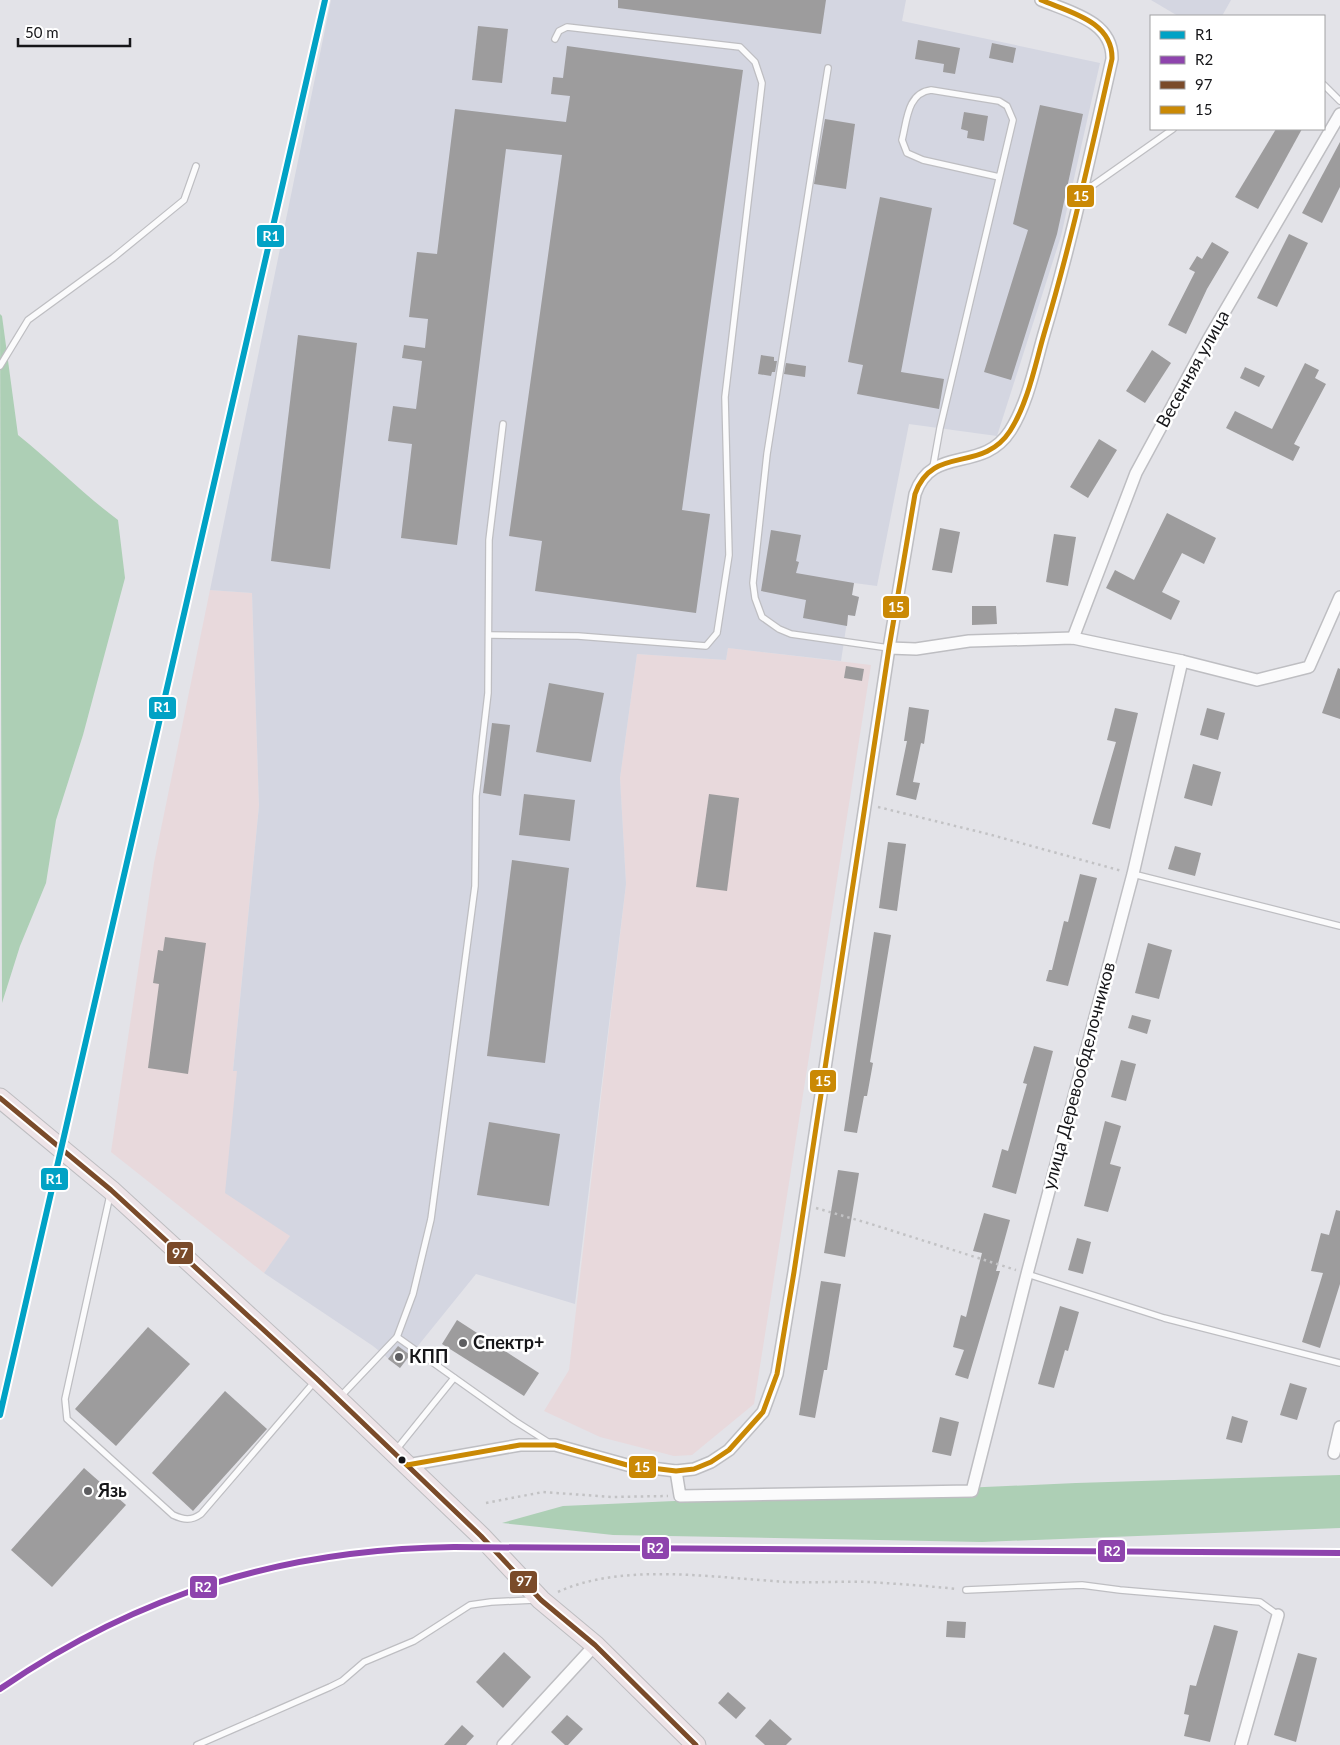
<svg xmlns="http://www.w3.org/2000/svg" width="1340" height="1745" viewBox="0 0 1340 1745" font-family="Lato,sans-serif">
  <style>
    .commercial { fill: #e8d9dc }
    .built { fill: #d4d6e1 }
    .forest { fill: #adcfb5 }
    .building { fill: #9d9c9d }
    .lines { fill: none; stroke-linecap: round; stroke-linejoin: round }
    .service-casing { stroke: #bebec2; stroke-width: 8 }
    .minor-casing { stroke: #bebec2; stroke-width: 14 }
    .primary-casing { stroke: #bdbdc0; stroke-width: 21 }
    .path { stroke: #c2c2c4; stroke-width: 2.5; stroke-dasharray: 2.5 4; stroke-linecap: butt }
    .service { stroke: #fbfbfc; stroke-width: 5.5 }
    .minor { stroke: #fbfbfc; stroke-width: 11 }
    .primary { stroke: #ede3e7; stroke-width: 19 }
    .bus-1-casing { stroke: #fff; stroke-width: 9 }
    .bus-2-casing { stroke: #fff; stroke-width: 9 }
    .bus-1 { stroke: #7a4b2a; stroke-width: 5 }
    .bus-2 { stroke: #ca8905; stroke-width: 5 }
    .rail-1-casing { stroke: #fff; stroke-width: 10 }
    .rail-2-casing { stroke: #fff; stroke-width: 10 }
    .rail-1 { stroke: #01a2c5; stroke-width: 6 }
    .rail-2 { stroke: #8e44ad; stroke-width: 6 }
    .poi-dot { fill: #5e5e61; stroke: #fff; stroke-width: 2 }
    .bus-dot { fill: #161619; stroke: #fff; stroke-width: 2 }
    .labels { text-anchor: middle; stroke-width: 5; stroke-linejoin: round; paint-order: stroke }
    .street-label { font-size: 18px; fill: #161619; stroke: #fff }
    .poi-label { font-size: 18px; font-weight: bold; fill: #161619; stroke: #fff; text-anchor: start }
    .line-badge { stroke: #fff; stroke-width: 2 }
    .badge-label { font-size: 14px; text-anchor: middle; font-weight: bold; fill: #fff }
  </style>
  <rect width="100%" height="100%" fill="#e3e3e8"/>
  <g class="commercial">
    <polygon points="210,590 252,593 259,806 233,1070 237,1071 290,1237 264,1273 111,1152 154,863"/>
    <polygon points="728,648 871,665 754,1404 692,1455 674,1456 600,1437 544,1411 569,1370 626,884 620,778 637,654 726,660"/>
  </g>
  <g class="built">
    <polygon points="331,0 906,0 902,21 1100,63 1061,236 997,436 909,424 877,586 854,583 852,595 859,597 855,616 848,615 841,661 728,648 726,660 637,654 620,778 626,884 575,1304 476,1274 400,1368 373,1346 264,1273 290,1236 225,1193 237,1071 233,1071 259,806 252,593 210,590"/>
    <polygon points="1151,0 1231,0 1222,16 1178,16"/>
  </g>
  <g class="forest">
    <path d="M 0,314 L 2,316 L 18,435 C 53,463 83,494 118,520 L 125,578 L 83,735 L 56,820 L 46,883 L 20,946 L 2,1003 Z"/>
    <polygon points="1340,1475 1340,1528 982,1542 613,1535 502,1523 563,1506 1076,1483"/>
  </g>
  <g class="building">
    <polygon points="618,0 826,0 821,34 618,8"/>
    <polygon points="478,26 508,29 502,83 472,80"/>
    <polygon points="918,40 960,48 955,74 943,72 944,64 915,59"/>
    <polygon points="992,43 1016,48 1013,63 989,58"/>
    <polygon points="567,46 743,70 682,510 710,514 696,613 535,591 542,541 509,536 562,155 506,149 457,545 401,538 412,444 388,441 393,406 416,409 422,361 402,358 404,345 425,348 428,319 409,317 417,252 437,254 455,109 566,122 570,96 551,94 553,77 563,78"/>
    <polygon points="1040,105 1083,114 1057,234 1011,380 984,372 1028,230 1013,224"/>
    <polygon points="964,112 988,116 984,141 967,138 968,131 961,129"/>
    <polygon points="825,119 855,124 846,189 814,184"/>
    <polygon points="1276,129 1302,129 1258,209 1235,197"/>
    <polygon points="1340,142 1340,187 1322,223 1302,213"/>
    <polygon points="880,197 932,208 901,372 944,379 939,409 857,394 863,365 848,362"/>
    <polygon points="1289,234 1308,243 1277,307 1257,298"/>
    <polygon points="1212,242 1229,252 1207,289 1186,334 1168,325 1195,272 1189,269 1197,256 1202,259"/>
    <polygon points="298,335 357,343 330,569 271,561"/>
    <polygon points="1152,350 1171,363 1145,403 1126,391"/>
    <polygon points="761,355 774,357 774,361 777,361 775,372 772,372 771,376 758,374"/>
    <polygon points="786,363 806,366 805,377 784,374"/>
    <polygon points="1305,363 1319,370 1315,378 1326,384 1294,444 1300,447 1293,461 1226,428 1235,411 1272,429"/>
    <polygon points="1245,367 1265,376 1259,387 1240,378"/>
    <polygon points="1099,439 1117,450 1088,498 1070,487"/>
    <polygon points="1167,513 1216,538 1204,564 1182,553 1162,592 1180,601 1171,620 1106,588 1115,570 1134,580"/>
    <polygon points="940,528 960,532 952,573 932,570"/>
    <polygon points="771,530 801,535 796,561 799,562 796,573 854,583 852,595 859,597 855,616 848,615 847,626 803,618 806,600 761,591"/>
    <polygon points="1054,534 1076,537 1068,586 1046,582"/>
    <polygon points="972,606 996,606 997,624 972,625"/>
    <polygon points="846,666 864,669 862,681 844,678"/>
    <polygon points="1338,668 1340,669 1340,719 1322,713"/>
    <polygon points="549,683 604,693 591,762 536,752"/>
    <polygon points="909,707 929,710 924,744 921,743 913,782 920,783 916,800 896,795 907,741 904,741"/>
    <polygon points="1115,708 1138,713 1110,829 1092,824 1116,742 1107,740"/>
    <polygon points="1207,708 1225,713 1218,740 1200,735"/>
    <polygon points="492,723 510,725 501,796 483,793"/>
    <polygon points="1193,764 1221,772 1212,806 1184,798"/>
    <polygon points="524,794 575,800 570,841 519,835"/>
    <polygon points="709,794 739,798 727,891 696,887"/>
    <polygon points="888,842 906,844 897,911 879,908"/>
    <polygon points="1175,846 1201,853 1195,876 1168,869"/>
    <polygon points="512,860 569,868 545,1063 487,1056"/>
    <polygon points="1080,874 1097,878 1068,986 1046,981 1049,970 1052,970 1064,921 1068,922"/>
    <polygon points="874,932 891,935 870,1062 873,1063 867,1096 864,1096 857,1133 844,1131"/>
    <polygon points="165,937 206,943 188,1074 148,1068 159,984 153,983 158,950 163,951"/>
    <polygon points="1148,943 1172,950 1159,999 1135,993"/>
    <polygon points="1132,1015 1151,1020 1147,1034 1128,1028"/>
    <polygon points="1034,1046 1053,1051 1016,1194 992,1187 1002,1149 1008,1151 1027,1084 1023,1083"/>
    <polygon points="1121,1060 1136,1064 1126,1101 1111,1097"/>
    <polygon points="1105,1121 1121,1126 1110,1164 1121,1167 1108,1212 1084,1206"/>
    <polygon points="489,1122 560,1134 549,1206 477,1195"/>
    <polygon points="838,1170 859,1173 845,1257 824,1253"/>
    <polygon points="1336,1210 1340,1211 1340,1284 1320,1348 1302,1342 1323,1273 1311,1271 1321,1233 1329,1235"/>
    <polygon points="984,1213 1010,1220 996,1271 1000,1271 968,1379 955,1375 964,1350 953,1347 961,1315 966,1317 982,1253 973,1251"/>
    <polygon points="1077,1238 1091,1242 1083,1274 1068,1270"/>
    <polygon points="821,1281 841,1284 827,1370 824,1370 815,1418 799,1415"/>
    <polygon points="1060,1306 1079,1312 1068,1351 1065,1350 1054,1388 1038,1384"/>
    <polygon points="457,1320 539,1373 524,1396 442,1344"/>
    <polygon points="148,1327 190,1364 116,1446 75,1409"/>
    <polygon points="398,1346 410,1355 400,1368 388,1359"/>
    <polygon points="1290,1383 1307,1388 1297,1420 1280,1415"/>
    <polygon points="225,1391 267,1429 193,1511 152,1473"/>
    <polygon points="1232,1416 1248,1421 1242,1443 1226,1439"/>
    <polygon points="940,1417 959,1422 951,1456 932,1452"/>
    <polygon points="84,1468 126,1505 52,1587 11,1550"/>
    <polygon points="947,1621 966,1622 965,1638 946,1637"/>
    <polygon points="1214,1625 1238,1631 1210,1742 1184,1736 1189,1715 1184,1714 1190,1685 1196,1686"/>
    <polygon points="504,1652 531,1677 503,1708 476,1682"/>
    <polygon points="1298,1653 1317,1658 1296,1742 1274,1735"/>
    <polygon points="728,1692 746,1708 736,1719 718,1703"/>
    <polygon points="567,1715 583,1729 568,1745 565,1745 551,1732"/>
    <polygon points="770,1719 792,1739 786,1745 765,1745 755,1736"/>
    <polygon points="462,1725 474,1736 466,1745 444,1745"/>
  </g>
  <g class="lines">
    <g class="service-casing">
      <g id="service">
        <polyline points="828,68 767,454 753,583 755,598 762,617 779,629 791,634 889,648"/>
        <polyline points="1324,85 1340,101"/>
        <polyline points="1082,193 1173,129"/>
        <polyline points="0,366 28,320 113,258 184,200 196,166"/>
        <path d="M 933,467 L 940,428 L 1013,120 L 1007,106 L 999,101 L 931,90 C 907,93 907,121 902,140 L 907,153 L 923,160 L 999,177"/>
        <polyline points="489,635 578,636 706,646 717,633 729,555 725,397 762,83 755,62 740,47 567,27 559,31 555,39"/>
        <polyline points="1133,874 1340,926"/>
        <path d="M 110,1195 L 65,1399 L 67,1419 L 173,1515 C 184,1520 191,1521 201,1514 L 316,1380"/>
        <polyline points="1027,1274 1164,1318 1340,1363"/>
        <polyline points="397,1337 515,1421 548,1442"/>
        <polyline points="340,1397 397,1337 413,1294 431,1219 475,886 476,796 488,693 489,540 503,424"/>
        <polyline points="396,1450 454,1378"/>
        <polyline points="966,1590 1082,1585 1120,1590 1260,1602 1278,1615"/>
        <polyline points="197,1745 330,1687 342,1681 364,1662 414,1641 470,1605 491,1602 534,1600"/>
      </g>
    </g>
    <g class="minor-casing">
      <g id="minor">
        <polyline points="1073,638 1136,473 1208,340 1340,114"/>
        <polyline points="889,648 916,649 969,641 1073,638 1182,661 1257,680 1309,667 1340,597"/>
        <polyline points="1334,1453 1340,1427"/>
        <path d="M 407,1465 L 520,1445 L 555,1445 L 627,1465 L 676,1471 L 694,1469 L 711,1462 L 729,1450 L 763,1412 L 777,1374 L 794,1272 L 889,648 L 915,494 C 932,444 982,474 1010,431 C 1028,403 1035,365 1044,334 C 1071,244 1091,151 1112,59 C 1113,21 1069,12 1041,0"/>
        <polyline points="676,1471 680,1496 972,1491 1027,1274 1133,874 1182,661"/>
        <polyline points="503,1745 595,1645"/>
        <polyline points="1241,1745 1278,1615"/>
      </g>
    </g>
    <g class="primary-casing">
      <polyline id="primary" points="0,1098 111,1190 317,1379 481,1536 541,1600 595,1645 696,1745"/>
    </g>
    <g class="path">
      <polyline points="878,807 988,834 1122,871"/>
      <polyline points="816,1208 871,1224 1016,1270"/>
      <polyline points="486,1503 543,1492 612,1497 668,1496"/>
      <path d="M 558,1592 C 622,1562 717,1578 787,1582 C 815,1583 843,1581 870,1582 C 899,1584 928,1586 957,1589"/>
    </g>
    <use href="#service" class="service"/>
    <use href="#minor" class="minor"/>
    <use href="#primary" class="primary"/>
    <g class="bus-1-casing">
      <polyline id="bus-1" points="0,1098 111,1190 317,1379 481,1536 541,1600 595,1645 696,1745"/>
    </g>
    <g class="bus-2-casing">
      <path id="bus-2" d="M 407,1465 L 520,1445 L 555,1445 L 627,1465 L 676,1471 L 694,1469 L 711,1462 L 729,1450 L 763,1412 L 777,1374 L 794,1272 L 889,648 L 915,494 C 932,444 982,474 1010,431 C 1028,403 1035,365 1044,334 C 1071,244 1091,151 1112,59 C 1113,21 1069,12 1041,0"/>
    </g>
    <use href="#bus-1" class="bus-1"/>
    <use href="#bus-2" class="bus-2"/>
    <g class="rail-1-casing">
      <polyline id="rail-1" points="0,1415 325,0"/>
    </g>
    <g class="rail-2-casing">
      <path id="rail-2" d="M 0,1689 C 140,1593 285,1549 454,1547 L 1340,1553"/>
    </g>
    <use href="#rail-1" class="rail-1"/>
    <use href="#rail-2" class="rail-2"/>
  </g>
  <g class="poi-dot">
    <circle cx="463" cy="1343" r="5"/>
    <circle cx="399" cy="1357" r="5"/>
    <circle cx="88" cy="1491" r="5"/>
  </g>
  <circle class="bus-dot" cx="402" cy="1460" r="4.5"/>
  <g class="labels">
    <g class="street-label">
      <text transform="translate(1193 369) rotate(-61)" y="6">Весенняя улица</text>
      <text transform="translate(1079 1076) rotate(-75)" y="6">улица Деревообделочников</text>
    </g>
    <g class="poi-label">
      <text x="473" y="1349">Спектр+</text>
      <text x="409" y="1363">КПП</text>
      <text x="98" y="1497">Язь</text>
    </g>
  </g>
  <g class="line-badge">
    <rect x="1066" y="184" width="29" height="24" rx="5" fill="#ca8905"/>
    <rect x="256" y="224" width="29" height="24" rx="5" fill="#01a2c5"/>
    <rect x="882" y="595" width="28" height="24" rx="5" fill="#ca8905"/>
    <rect x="148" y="696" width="29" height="24" rx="5" fill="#01a2c5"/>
    <rect x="809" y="1069" width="28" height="24" rx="5" fill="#ca8905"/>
    <rect x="40" y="1167" width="29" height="24" rx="5" fill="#01a2c5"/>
    <rect x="166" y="1241" width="28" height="24" rx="5" fill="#7a4b2a"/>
    <rect x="628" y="1455" width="29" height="24" rx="5" fill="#ca8905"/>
    <rect x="641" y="1536" width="29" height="24" rx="5" fill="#8e44ad"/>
    <rect x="1097" y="1539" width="29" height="24" rx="5" fill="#8e44ad"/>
    <rect x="509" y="1570" width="29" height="24" rx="5" fill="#7a4b2a"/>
    <rect x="189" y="1575" width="29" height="24" rx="5" fill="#8e44ad"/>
  </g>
  <g class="badge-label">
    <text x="1081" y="201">15</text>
    <text x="271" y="241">R1</text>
    <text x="896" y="612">15</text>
    <text x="162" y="712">R1</text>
    <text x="823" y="1086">15</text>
    <text x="54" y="1184">R1</text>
    <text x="180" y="1258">97</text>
    <text x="642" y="1472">15</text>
    <text x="655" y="1553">R2</text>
    <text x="1112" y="1556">R2</text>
    <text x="524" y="1586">97</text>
    <text x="203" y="1592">R2</text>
  </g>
  <rect x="1150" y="15" width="175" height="115" fill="#ffffff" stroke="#a2a2a3"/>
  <rect x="1160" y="31" width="25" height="8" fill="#01a2c5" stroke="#a2a2a3"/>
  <text x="1195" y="40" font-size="15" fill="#161619">R1</text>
  <rect x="1160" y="56" width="25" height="8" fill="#8e44ad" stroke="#a2a2a3"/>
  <text x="1195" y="65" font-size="15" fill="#161619">R2</text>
  <rect x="1160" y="81" width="25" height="8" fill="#7a4b2a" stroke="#a2a2a3"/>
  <text x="1195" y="90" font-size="15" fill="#161619">97</text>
  <rect x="1160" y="106" width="25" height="8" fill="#ca8905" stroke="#a2a2a3"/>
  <text x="1195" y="115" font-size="15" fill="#161619">15</text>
  <path d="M18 38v8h112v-8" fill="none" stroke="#161619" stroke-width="2.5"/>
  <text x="25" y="38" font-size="15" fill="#161619" stroke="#ffffff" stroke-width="4" paint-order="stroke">50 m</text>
</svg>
